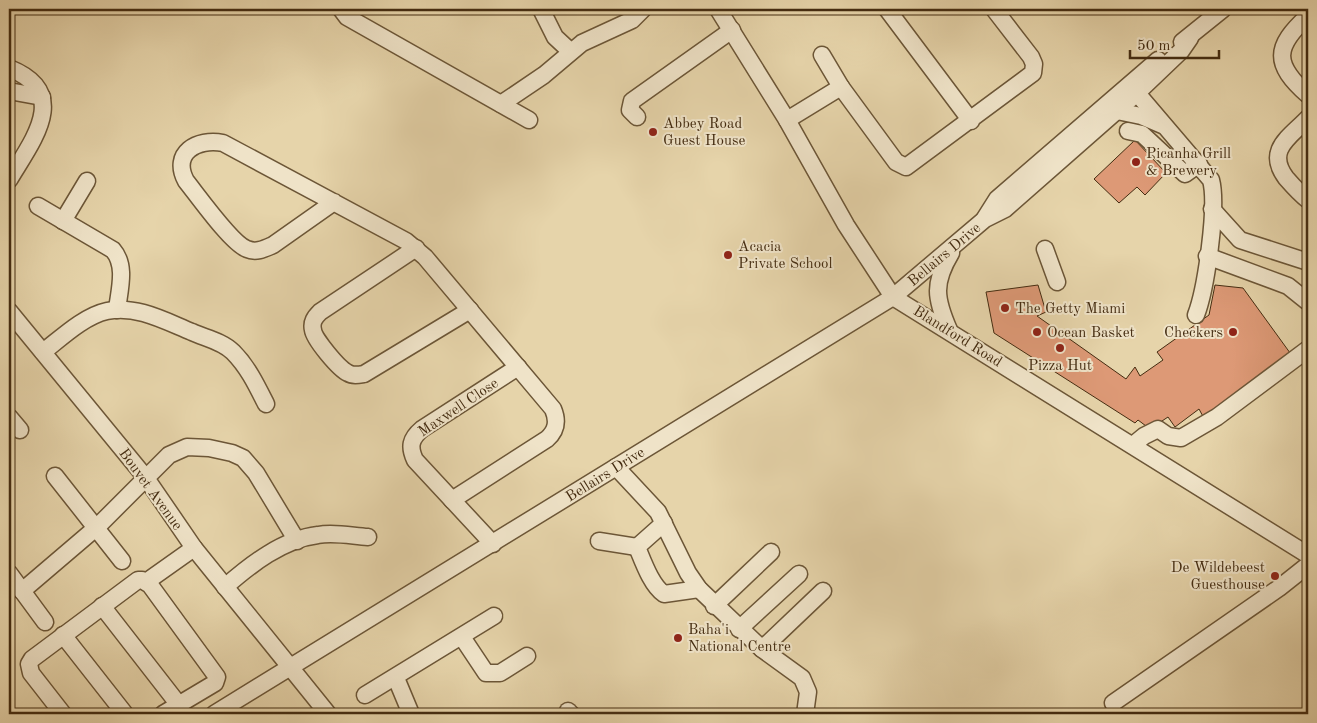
<svg xmlns="http://www.w3.org/2000/svg" width="1317" height="723" viewBox="0 0 1317 723" font-family="'Old Standard TT',serif">
  <style>
    .building { fill: #dd9976; stroke: #442c11 }
    .lines { fill: none; stroke-linecap: round; stroke-linejoin: round }
    .minor-casing { stroke: #6c5637; stroke-width: 19 }
    .minor { stroke: #efe3c8; stroke-width: 16 }
    .poi-dot { fill: #8f2418; stroke: #efe3c8; stroke-width: 2 }
    .labels { text-anchor: middle; stroke-width: 4; stroke-linejoin: round; paint-order: stroke }
    .poi-label { font-size: 15px; fill: #442c11; stroke: #efe3c8; text-anchor: start }
    .street-label { font-size: 15px; fill: #442c11; stroke: #efe3c8 }
  </style>
  <rect width="100%" height="100%" fill="#e6d4aa"/>
  <filter id="stains"><feTurbulence type="fractalNoise" baseFrequency=".004" numOctaves="4"/><feColorMatrix values="0 0 0 0 .2 0 0 0 0 .09 0 0 0 0 .02 0 0 0 .5 -.17"/></filter>
  <radialGradient id="worn" r=".72"><stop offset=".6" stop-color="#630" stop-opacity="0"/><stop offset="1" stop-color="#630" stop-opacity=".3"/></radialGradient>
  <g class="building">
    <polygon points="1135,140 1166,173 1145,195 1137,187 1119,203 1094,179"/>
    <polygon points="1038,285 1046,312 1037,316 1126,379 1135,367 1140,376 1163,360 1157,352 1209,315 1215,285 1243,288 1293,357 1206,422 1199,409 1175,427 1168,417 1150,429 1138,420 1135,423 994,333 986,292"/>
  </g>
  <g class="lines">
    <g class="minor-casing">
      <g id="minor">
        <polyline points="341,9 347,17 529,120"/>
        <polyline points="541,9 555,37 570,51"/>
        <polyline points="718,9 787,120 846,225 893,297 1308,555"/>
        <polyline points="887,9 971,121"/>
        <path d="M 1308,16 C 1274,47 1273,64 1308,95"/>
        <polyline points="1182,42 1223,9"/>
        <polyline points="822,55 841,87 896,162 906,167 1033,73 1034,64 1031,57 994,9"/>
        <path d="M 9,68 C 72,93 32,141 9,180"/>
        <path d="M 1130,85 L 1211,180 C 1218,206 1206,289 1196,315"/>
        <polyline points="9,91 42,97"/>
        <polyline points="501,104 544,75 582,43 632,20 643,9"/>
        <polyline points="1117,111 1141,116 1162,125"/>
        <polyline points="637,117 630,110 632,101 732,30"/>
        <path d="M 1308,118 C 1290,137 1265,150 1286,178 C 1293,186 1300,194 1308,200"/>
        <polyline points="787,120 841,87"/>
        <polyline points="1128,131 1142,134 1185,174 1199,164"/>
        <path d="M 334,202 L 273,245 C 264,249 256,253 247,249 C 232,244 198,196 186,181 C 171,153 197,138 223,143 L 406,241 L 425,257 L 553,409 C 558,421 557,430 547,439 L 452,500"/>
        <path d="M 38,206 L 113,250 C 127,266 119,291 117,310"/>
        <polyline points="1212,209 1240,240 1308,262"/>
        <polyline points="985,218 997,199 1158,60"/>
        <polyline points="63,221 87,181"/>
        <path d="M 416,248 L 320,312 C 315,317 311,322 313,330 C 314,339 339,369 348,373 C 353,376 358,375 364,374 L 470,310"/>
        <polyline points="1045,249 1057,282"/>
        <polyline points="1207,256 1288,286 1308,302"/>
        <polyline points="9,311 146,478 194,548 328,714"/>
        <path d="M 949,330 C 935,298 933,283 951,253"/>
        <path d="M 43,352 C 61,338 84,316 107,311 C 137,305 165,321 192,332 C 205,338 222,341 233,352 C 248,367 257,386 266,404"/>
        <polyline points="9,417 20,430"/>
        <polyline points="1133,445 1144,436 1158,429 1168,436 1181,438 1217,417 1308,349"/>
        <polyline points="616,467 658,512 688,573 699,589 762,649 802,678 808,692 805,714"/>
        <polyline points="55,476 122,561"/>
        <path d="M 664,523 L 637,547 C 643,561 651,585 664,594 L 699,589"/>
        <polyline points="599,541 637,547"/>
        <path d="M 493,544 L 415,460 C 409,447 410,439 422,429 L 518,367"/>
        <polyline points="9,573 45,622"/>
        <polyline points="146,582 194,548"/>
        <path d="M 225,587 C 250,565 283,539 318,535 C 334,532 352,536 368,537"/>
        <polyline points="22,591 97,527 169,455 187,447 209,448 232,453 243,458 256,473 297,541"/>
        <polyline points="102,606 179,705"/>
        <polyline points="714,606 771,552"/>
        <polyline points="739,629 799,574"/>
        <polyline points="63,635 125,714"/>
        <polyline points="462,637 486,673 500,673 527,656"/>
        <polyline points="762,649 823,591"/>
        <polyline points="396,678 411,714"/>
        <polyline points="365,695 494,616"/>
        <polyline points="1113,703 1279,588 1308,565"/>
        <polyline points="568,711 571,714"/>
        <polyline points="63,714 31,673 29,664 32,659 138,580 142,580 150,585 217,677 215,683 163,714"/>
        <polyline points="214,714 893,297 985,219 1005,209 1137,93 1181,51 1190,38"/>
      </g>
    </g>
    <use href="#minor" class="minor"/>
  </g>
  <g class="poi-dot">
    <circle cx="653" cy="132" r="5"/>
    <circle cx="1136" cy="162" r="5"/>
    <circle cx="728" cy="255" r="5"/>
    <circle cx="1005" cy="308" r="5"/>
    <circle cx="1037" cy="332" r="5"/>
    <circle cx="1233" cy="332" r="5"/>
    <circle cx="1060" cy="348" r="5"/>
    <circle cx="1275" cy="576" r="5"/>
    <circle cx="678" cy="638" r="5"/>
  </g>
  <g class="labels">
    <g class="poi-label">
      <text x="663" y="128">Abbey Road<tspan x="663" dy="17">Guest House</tspan></text>
      <text x="1146" y="158">Picanha Grill<tspan x="1146" dy="17">&amp; Brewery</tspan></text>
      <text x="738" y="251">Acacia<tspan x="738" dy="17">Private School</tspan></text>
      <text x="1015" y="313">The Getty Miami</text>
      <text x="1047" y="337">Ocean Basket</text>
      <text x="1223" y="337" text-anchor="end">Checkers</text>
      <text x="1060" y="370" text-anchor="middle">Pizza Hut</text>
      <text x="1265" y="572" text-anchor="end">De Wildebeest<tspan x="1265" dy="17">Guesthouse</tspan></text>
      <text x="688" y="634">Baha'i<tspan x="688" dy="17">National Centre</tspan></text>
    </g>
    <g class="street-label">
      <text transform="translate(944 254) rotate(-40)" y="5">Bellairs Drive</text>
      <text transform="translate(958 336) rotate(32)" y="5">Blandford Road</text>
      <text transform="translate(458 407) rotate(-34)" y="5">Maxwell Close</text>
      <text transform="translate(605 474) rotate(-32)" y="5">Bellairs Drive</text>
      <text transform="translate(151 489) rotate(54)" y="5">Bouvet Avenue</text>
    </g>
  </g>
  <rect width="1317" height="723" fill="none" stroke="#e6d4aa" stroke-width="30"/>
  <rect x="10" y="10" width="1297" height="703" fill="none" stroke="#442c11" stroke-width="2.5"/>
  <rect x="15" y="15" width="1287" height="693" fill="none" stroke="#442c11"/>
  <path d="M1130 50v8h89v-8" fill="none" stroke="#442c11" stroke-width="2.5"/>
  <text x="1137" y="50" font-size="15" fill="#442c11" stroke="#efe3c8" stroke-width="4" paint-order="stroke">50 m</text>
  <rect width="100%" height="100%" filter="url(#stains)"/>
  <rect width="100%" height="100%" fill="url(#worn)"/>
</svg>
